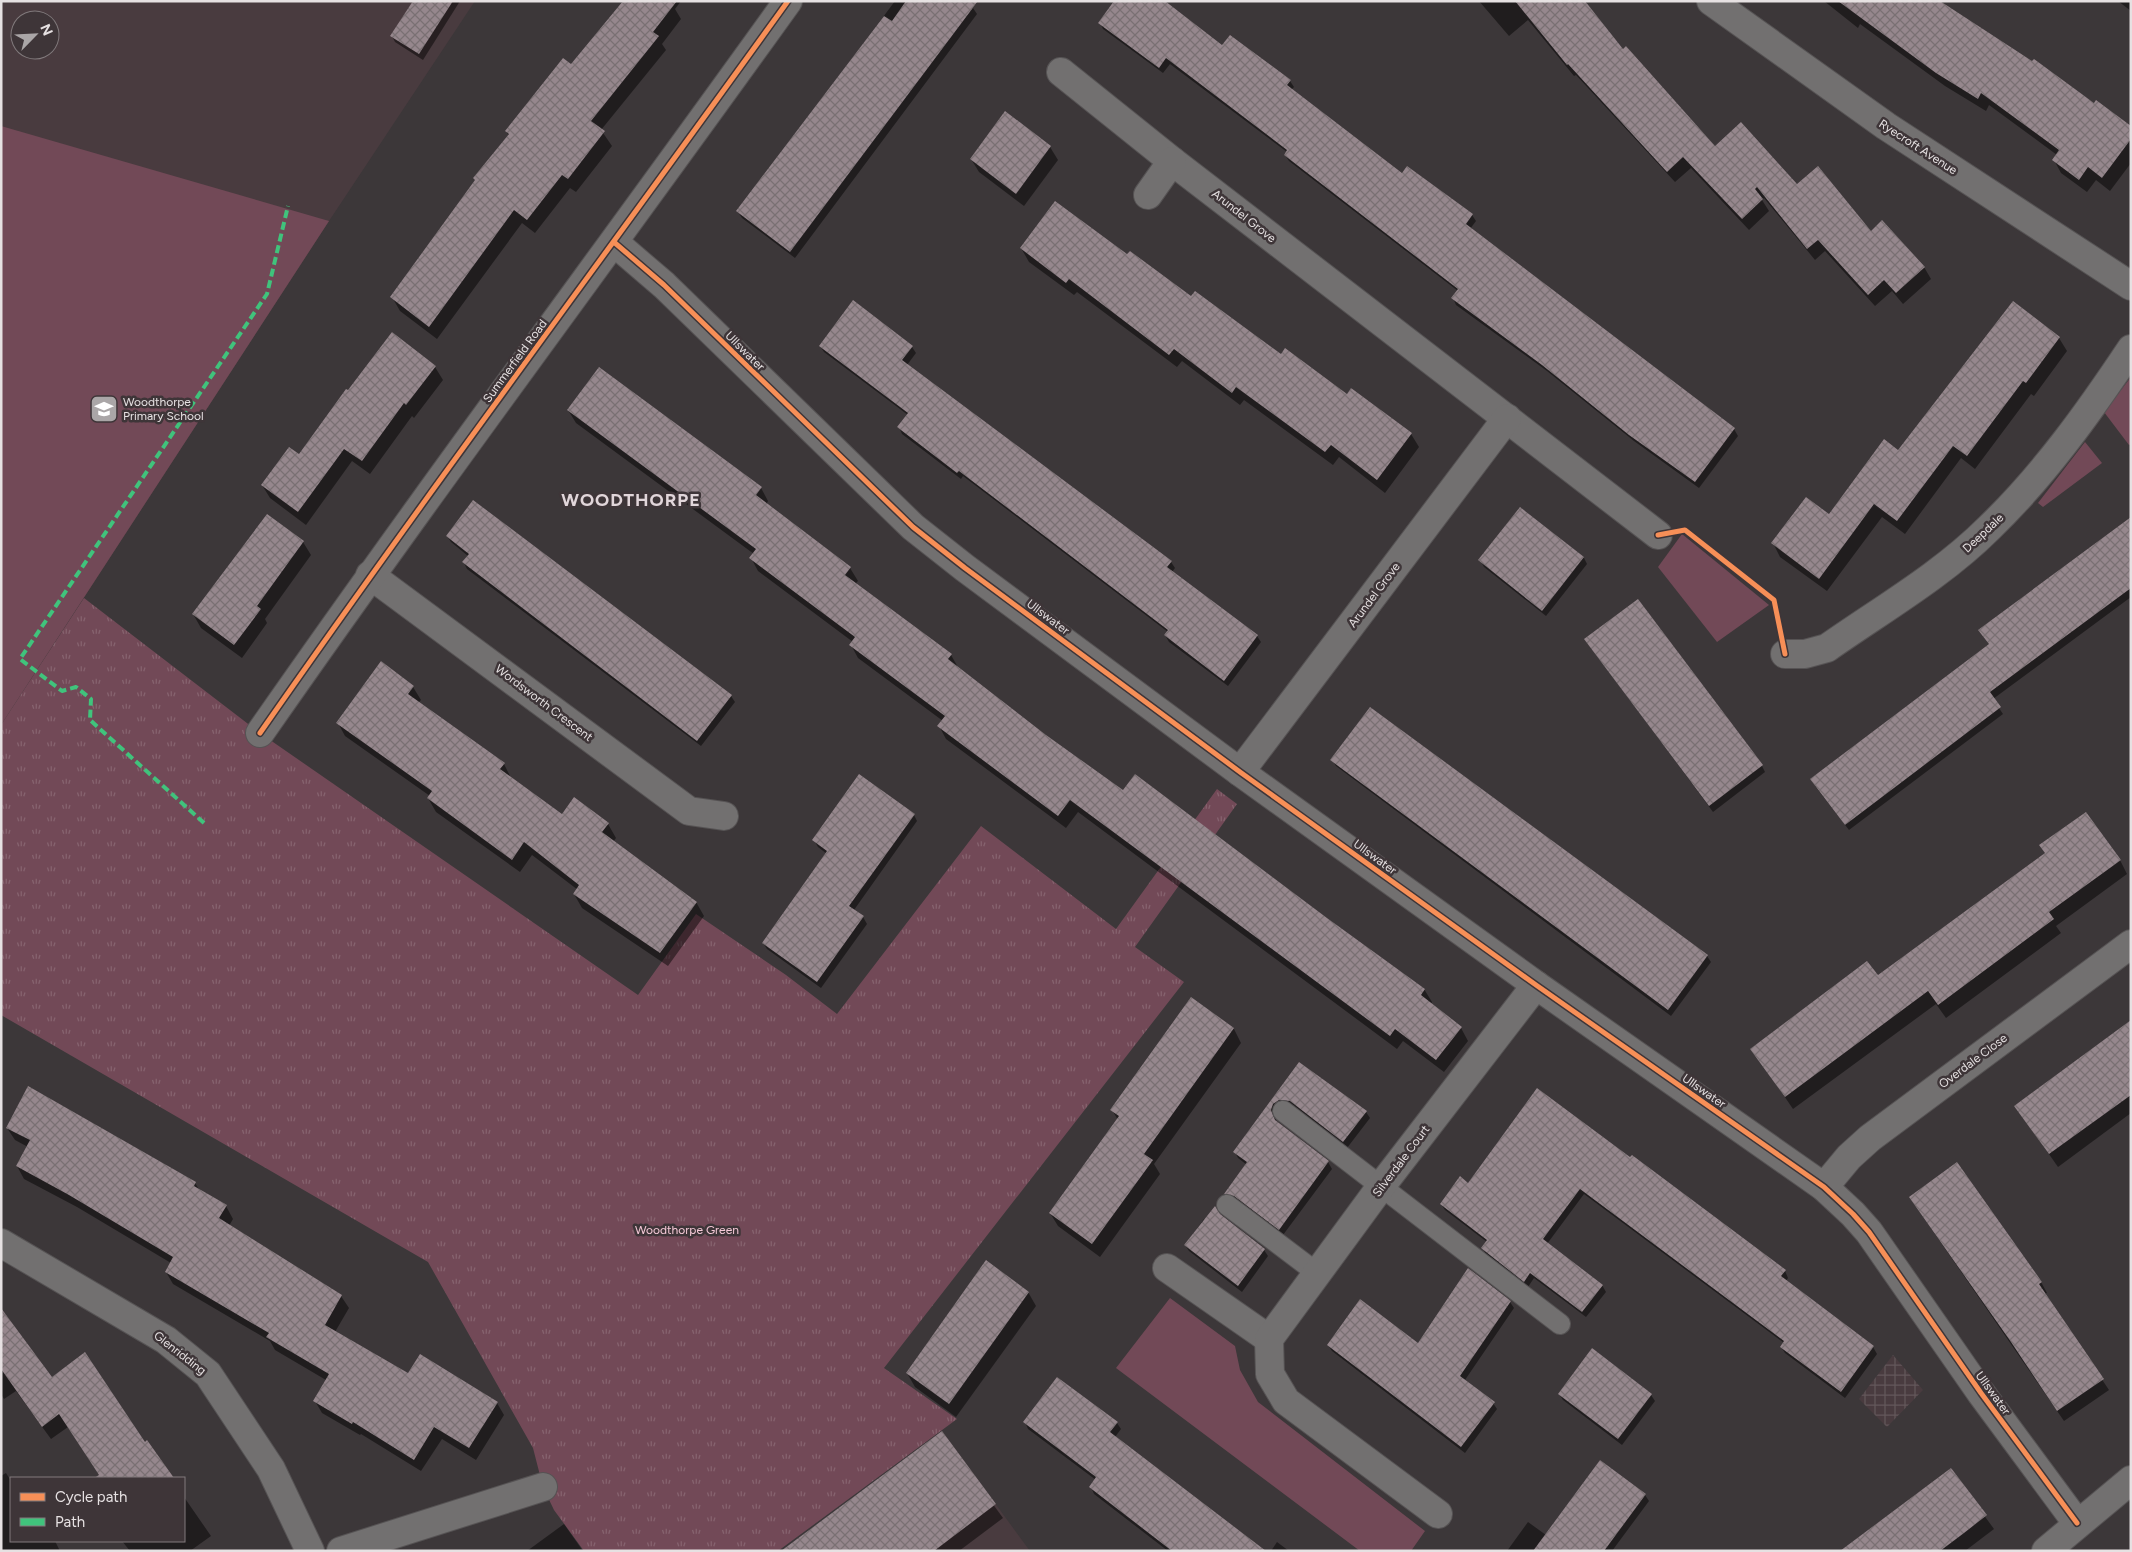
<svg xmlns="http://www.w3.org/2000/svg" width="2132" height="1552" viewBox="0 0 2132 1552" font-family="Figtree,sans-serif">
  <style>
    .built { fill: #493b3f; fill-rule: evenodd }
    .industrial { fill: url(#industrial-grid) }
    .green { fill: #724957 }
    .park { fill: url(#park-tufts) }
    .shadow { fill: #0007 }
    .building { fill: url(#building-cross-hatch) }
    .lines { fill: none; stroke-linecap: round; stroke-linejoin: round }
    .lane-casing { stroke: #565354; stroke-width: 22 }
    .street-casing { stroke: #565354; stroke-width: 30 }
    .lane { stroke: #727070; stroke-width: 20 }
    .street { stroke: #727070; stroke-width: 28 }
    .quiet { stroke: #40c37c; stroke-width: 4; stroke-dasharray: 8 4; stroke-linecap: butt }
    .cycleway-casing { stroke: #3e3538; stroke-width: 8 }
    .cycleway { stroke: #f78f57; stroke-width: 5 }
    .labels { text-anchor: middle; stroke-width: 5; stroke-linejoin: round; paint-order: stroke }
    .street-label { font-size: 12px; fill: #e6e1e2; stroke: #3e3538 }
    .poi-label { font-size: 12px; fill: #e6e1e2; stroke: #3e3538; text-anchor: start }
    .park-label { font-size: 12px; fill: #f6cad8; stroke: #3e3538 }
    .district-label { font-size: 18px; font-weight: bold; letter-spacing: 1px; fill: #e1d6da; stroke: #3e3538 }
  </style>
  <defs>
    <pattern id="industrial-grid" width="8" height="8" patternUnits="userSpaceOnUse" patternTransform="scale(1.25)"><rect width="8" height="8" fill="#493b3f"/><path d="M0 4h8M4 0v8" fill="none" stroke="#63575a"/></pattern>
    <pattern id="park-tufts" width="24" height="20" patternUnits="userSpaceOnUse" patternTransform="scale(1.25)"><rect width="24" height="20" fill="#724957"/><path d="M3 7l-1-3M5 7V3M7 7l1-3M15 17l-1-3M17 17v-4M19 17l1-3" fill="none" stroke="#86636f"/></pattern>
    <pattern id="building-cross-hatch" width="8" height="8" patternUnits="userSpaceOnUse" patternTransform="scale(1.25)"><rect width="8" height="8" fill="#96878d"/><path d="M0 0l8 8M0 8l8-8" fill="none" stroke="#7a7073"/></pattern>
  </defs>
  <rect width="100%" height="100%" fill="#3c3739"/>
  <g class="built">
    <path d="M 1,1 L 475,1 L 329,221 L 1,725 ZM 20,20 L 50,20 L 50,50 L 20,50 Z"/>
    <polygon points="942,1431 1030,1551 782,1551"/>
  </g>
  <polygon class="industrial" points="1893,1355 1923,1390 1887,1427 1859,1399"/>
  <g class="green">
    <polygon points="1,126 329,221 1,725"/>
    <polygon points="2131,377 2131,444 2129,445 2104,412"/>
    <polygon points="2085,442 2102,463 2043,507 2038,503"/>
    <polygon points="1682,534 1769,605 1717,642 1658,567"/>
    <polygon points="1170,1298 1235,1346 1240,1370 1258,1402 1425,1531 1411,1551 1360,1551 1116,1368"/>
  </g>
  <polygon class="park" points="84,598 260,733 638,995 696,914 786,975 837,1014 981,826 1116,929 1217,789 1237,804 1135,947 1184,982 884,1368 957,1419 778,1551 584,1551 554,1510 543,1487 533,1448 428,1262 1,1015 1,725"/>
  <g class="shadow">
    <polygon points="414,1 460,1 423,60 395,42 392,36"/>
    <polygon points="625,1 681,1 675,9 681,19 662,44 666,50 601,130 612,146 576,192 570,188 535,233 522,223 437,339 400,311 392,297 509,136 506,131 571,66"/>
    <polygon points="895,1 978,1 973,8 977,14 795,258 742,218 738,212"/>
    <polygon points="1479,1 1560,1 1623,50 1715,148 1797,185 1924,267 1931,279 1903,304 1892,291 1875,306 1825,251 1815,260 1764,198 1762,200 1769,211 1749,230 1691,168 1675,182 1576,75 1574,76 1528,20 1509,36"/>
    <polygon points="1824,1 1938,1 2131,127 2131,163 2110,191 2096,180 2087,192 2061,173 2054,160 2057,155 1989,105 1986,111 1945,86 1860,24 1858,28"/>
    <polygon points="2118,1 2131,1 2131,11"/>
    <polygon points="1100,23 1223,47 1290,81 1294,87 1291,90 1403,175 1472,215 1476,221 1470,229 1734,429 1738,436 1699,488 1634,441 1547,371 1456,305 1453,298 1458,291 1289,161 1285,155 1287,152 1170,64 1163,73 1103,29"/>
    <polygon points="1050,147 1058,160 1024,206 979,172 971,159"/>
    <polygon points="1021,248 1128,256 1281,356 1411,434 1419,447 1385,493 1339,457 1333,465 1244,400 1240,405 1182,361 1177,367 1077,292 1074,295 1029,262"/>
    <polygon points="2013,303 2059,338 2067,351 2034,396 2031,394 1975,469 1961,458 1905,534 1882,517 1827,591 1780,557 1773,543 1829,516 1898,452"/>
    <polygon points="820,346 912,347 916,353 907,365 1171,562 1175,568 1172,572 1257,636 1261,642 1228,686 1169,642 1165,635 1168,632 963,476 961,479 902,434 899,427 908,415 824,352"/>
    <polygon points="435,367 443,380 414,418 412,416 370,474 352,461 306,525 270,498 262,485 300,456 348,392"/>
    <polygon points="568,410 761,488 768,501 766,505 850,568 858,581 855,584 951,655 959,669 1045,736 1123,792 1326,919 1424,989 1432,1002 1431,1004 1461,1028 1468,1041 1444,1072 1403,1041 1397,1049 1078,812 1066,828 946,739 939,726 943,721 858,658 851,645 853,642 758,571 751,558 754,554 576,423"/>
    <polygon points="1520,509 1584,558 1587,564 1546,616 1484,567 1480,560"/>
    <polygon points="2131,518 2131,597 1993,699 2003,714 1849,830 1815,786 1990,645"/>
    <polygon points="447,536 731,696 735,702 701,746 467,569 464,563 468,556 451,542"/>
    <polygon points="303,542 311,555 265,619 267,623 242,658 201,628 193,614"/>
    <polygon points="1590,646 1762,766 1765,772 1713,812"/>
    <polygon points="413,687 421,700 418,703 504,764 511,778 562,815 608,824 616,838 613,842 696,902 704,916 668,966 582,908 574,894 578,890 532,855 520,872 436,812 428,798 430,796 345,736 338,723"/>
    <polygon points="1332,760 1707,956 1711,962 1671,1016 1336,766"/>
    <polygon points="914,815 917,821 854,910 863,917 867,924 821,988 767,949 763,943 827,854 818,847 814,840"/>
    <polygon points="2120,860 2127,874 2056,926 2061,933 1946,1018 1936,1004 1793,1109 1752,1049 1877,977"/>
    <polygon points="1192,999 1234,1029 1241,1043 1154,1164 1160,1174 1100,1257 1058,1226 1050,1213 1118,1120 1112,1110"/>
    <polygon points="2131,1021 2131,1113 2058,1167 2016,1107"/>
    <polygon points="1299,1063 1366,1112 1370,1118 1347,1148 1282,1106 1274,1116 1277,1122 1328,1162 1332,1169 1283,1235 1229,1200 1226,1194 1247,1165 1238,1158 1235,1152"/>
    <polygon points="1538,1090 1785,1271 1788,1278 1786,1281 1873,1347 1877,1354 1845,1398 1785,1353 1781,1347 1784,1343 1584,1194 1547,1244 1602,1285 1606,1292 1586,1317 1534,1278 1528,1287 1486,1255 1483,1248 1487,1242 1445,1210 1441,1204 1469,1184"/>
    <polygon points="7,1128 195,1183 200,1191 226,1206 233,1219 229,1226 341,1296 349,1308 335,1332 409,1374 497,1403 504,1415 476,1460 442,1439 421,1471 361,1434 360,1435 322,1413 315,1401 326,1380 275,1350 270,1341 173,1284 166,1272 171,1263 77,1207 24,1179 17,1166 28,1147 15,1140"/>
    <polygon points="1917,1208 2041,1282 2047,1293 2045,1294 2109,1390 2064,1421"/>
    <polygon points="1220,1216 1264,1250 1268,1256 1242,1292 1189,1251 1185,1245 1204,1219"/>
    <polygon points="1028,1292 1036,1306 956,1417 915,1387 907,1373"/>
    <polygon points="1510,1302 1514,1308 1465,1380 1493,1403 1497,1409 1465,1453 1332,1351 1328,1345 1419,1344"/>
    <polygon points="1,1328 51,1379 145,1443 172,1478 96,1478 100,1476 68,1427 51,1439 16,1391 4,1399 1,1394"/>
    <polygon points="1592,1350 1651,1395 1655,1401 1622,1445 1563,1400 1559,1394"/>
    <polygon points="1025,1422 1117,1423 1121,1429 1115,1437 1264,1551 1168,1551 1094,1494 1091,1487 1096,1480 1028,1429"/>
    <polygon points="941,1433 1003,1518 959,1551 800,1551"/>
    <polygon points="1951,1470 1994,1529 1965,1551 1841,1551"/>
    <polygon points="6,1473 11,1481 11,1541 55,1541 60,1551 1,1551 1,1476"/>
    <polygon points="1645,1495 1649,1501 1612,1551 1507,1551 1528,1522 1546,1535"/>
    <polygon points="184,1497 211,1536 190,1551 130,1551 122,1541 184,1541"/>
    <polygon points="564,1524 583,1551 527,1551"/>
    <polygon points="1277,1542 1289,1551 1271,1551"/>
  </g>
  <g class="building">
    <polygon points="413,1 453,1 419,54 390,36"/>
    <polygon points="623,1 677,1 653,32 659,36 591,121 605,131 568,179 562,175 527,220 514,210 429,327 390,297 475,180 473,178 509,134 505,131 563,58 571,64"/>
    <polygon points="906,1 978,1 790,252 736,211 884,16 892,21"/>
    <polygon points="1114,1 1165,1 1222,45 1230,35 1291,80 1287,85 1402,173 1407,166 1473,214 1466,224 1735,428 1695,482 1629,435 1542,365 1451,298 1458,289 1284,155 1287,150 1166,58 1159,68 1098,23"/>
    <polygon points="1515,1 1585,1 1623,49 1626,46 1715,146 1741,122 1797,184 1818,166 1871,231 1882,220 1925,267 1896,293 1884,280 1868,295 1818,240 1807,249 1757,187 1755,189 1763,199 1742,219 1683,157 1667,172 1568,64 1567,65"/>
    <polygon points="1838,1 1940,1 2032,61 2034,59 2094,103 2096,100 2131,126 2131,139 2102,178 2088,167 2079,180 2052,160 2059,150 1981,93 1978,99 1936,73"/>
    <polygon points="1005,111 1051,146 1016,194 970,159"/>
    <polygon points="1055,201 1127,254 1130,251 1191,296 1195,291 1281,354 1285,348 1347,394 1351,388 1412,433 1377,480 1331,445 1325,452 1236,387 1232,393 1174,349 1169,355 1069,279 1066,283 1020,248"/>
    <polygon points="853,300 913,346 902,360 1172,561 1167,567 1258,635 1224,681 1164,635 1168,630 959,471 957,473 897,427 908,413 819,346"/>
    <polygon points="2013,301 2060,337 2026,383 2023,381 1967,456 1953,446 1897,521 1874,504 1819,579 1771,543 1806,497 1829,514 1884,439 1898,450"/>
    <polygon points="392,332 436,366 406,405 404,403 362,461 344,449 298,512 261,485 289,447 299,454 346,389 348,390"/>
    <polygon points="599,367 762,487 756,495 851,567 845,575 952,654 948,659 1046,735 1123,790 1135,774 1327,918 1425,989 1421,995 1462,1027 1436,1060 1395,1029 1390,1036 1070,800 1058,816 937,726 945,716 849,645 855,637 749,558 756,549 567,410"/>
    <polygon points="473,500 732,695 697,741 462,562 469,554 446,536"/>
    <polygon points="1520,507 1584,557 1542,611 1478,560"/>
    <polygon points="267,514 304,541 257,606 261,609 234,645 192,614"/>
    <polygon points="2131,517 2131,588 1990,692 2001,707 1845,825 1810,779 1989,644 1978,630"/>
    <polygon points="1638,599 1763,765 1709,806 1584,639"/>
    <polygon points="381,661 414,686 408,694 505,763 500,769 562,814 574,797 609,823 602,832 697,902 660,953 573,894 579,885 524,842 512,860 427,798 432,791 336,723"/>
    <polygon points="1370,707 1708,955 1668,1010 1330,760"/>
    <polygon points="859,774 915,814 849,906 864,916 817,982 762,943 827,851 812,840"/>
    <polygon points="2086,812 2121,860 2049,912 2054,919 1938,1005 1928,991 1785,1097 1750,1049 1867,961 1878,975 2045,853 2039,845"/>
    <polygon points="1191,997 1234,1028 1144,1154 1153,1160 1092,1244 1049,1213 1119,1116 1110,1110"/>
    <polygon points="2131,1020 2131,1095 2049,1154 2014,1106"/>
    <polygon points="1299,1062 1367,1111 1343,1142 1290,1101 1279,1100 1273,1104 1271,1110 1275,1120 1329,1161 1279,1230 1234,1196 1224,1194 1247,1162 1233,1152"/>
    <polygon points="28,1086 196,1182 194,1186 227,1205 219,1218 342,1295 325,1325 408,1373 420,1354 498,1402 469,1448 434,1427 414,1460 353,1422 352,1424 313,1401 329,1374 266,1337 269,1333 165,1272 173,1257 69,1195 16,1166 30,1140 6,1128"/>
    <polygon points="1537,1088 1630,1157 1632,1155 1786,1270 1781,1276 1874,1346 1841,1392 1780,1347 1784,1341 1580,1189 1543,1239 1603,1285 1582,1312 1530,1273 1524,1282 1481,1248 1487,1240 1440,1204 1460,1176 1468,1183"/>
    <polygon points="1957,1162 2042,1282 2039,1284 2104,1379 2057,1411 2011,1342 1909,1197"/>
    <polygon points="1215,1206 1220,1214 1265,1249 1238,1286 1184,1245"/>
    <polygon points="986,1260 1029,1292 949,1404 906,1373"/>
    <polygon points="1468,1268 1511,1301 1460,1376 1495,1402 1461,1447 1327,1345 1360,1299 1418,1343"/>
    <polygon points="1,1308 52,1377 85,1352 145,1442 147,1440 174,1478 94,1478 99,1475 59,1414 42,1427 1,1369"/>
    <polygon points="1592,1348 1652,1394 1618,1439 1558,1394"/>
    <polygon points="1057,1377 1118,1422 1110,1432 1266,1551 1172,1551 1089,1487 1096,1477 1023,1422"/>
    <polygon points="942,1431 996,1504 934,1551 781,1551"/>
    <polygon points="1600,1460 1646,1494 1604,1551 1533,1551"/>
    <polygon points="1951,1468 1987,1515 1964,1533 1940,1551 1840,1551"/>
  </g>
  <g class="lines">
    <g class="lane-casing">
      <g id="lane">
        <polyline points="1283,1111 1560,1324"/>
        <polyline points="1227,1205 1317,1273"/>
      </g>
    </g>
    <g class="street-casing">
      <g id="street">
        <polyline points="1711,1 1886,126 2131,286"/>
        <polyline points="1061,72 1172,161 1658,535"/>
        <polyline points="1148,195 1172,161"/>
        <polyline points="615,243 664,285 913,527 965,568 1240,772 1536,985 1824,1187 1853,1214 1869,1232 1981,1393 2077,1523"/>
        <polyline points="370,575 689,811 724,816"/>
        <path d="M 1785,654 L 1805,654 L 1827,648 C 1881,610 1942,575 1989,528 C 2044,475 2089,412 2131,349"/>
        <path d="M 260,733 C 432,486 613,245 788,1"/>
        <polyline points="1240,772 1507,418"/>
        <polyline points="1824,1187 1849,1157 1870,1138 2131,944"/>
        <polyline points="1,1243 166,1340 208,1374 271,1469 310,1551"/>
        <polyline points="1167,1268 1269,1339"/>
        <polyline points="1438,1514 1286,1401 1270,1374 1269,1339 1382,1185 1536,985"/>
        <polyline points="341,1551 543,1487"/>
        <polyline points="2046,1551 2131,1480"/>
      </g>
    </g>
    <use href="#lane" class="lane"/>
    <use href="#street" class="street"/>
    <polyline class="quiet" points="204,823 90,720 91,699 76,687 62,691 20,659 267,294 288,206"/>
    <g class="cycleway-casing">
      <g id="cycleway">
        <polyline points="615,243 664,285 913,527 965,568 1240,772 1536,985 1824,1187 1853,1214 1869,1232 1981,1393 2077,1523"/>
        <polyline points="1658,535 1685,530 1774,600 1785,654"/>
        <path d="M 260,733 C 432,486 613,245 788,1"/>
      </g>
    </g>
    <use href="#cycleway" class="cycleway"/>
  </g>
  <defs>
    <g id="school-square" transform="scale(1.4375)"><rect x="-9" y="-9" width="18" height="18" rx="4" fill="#aaa6a7" stroke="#3e3538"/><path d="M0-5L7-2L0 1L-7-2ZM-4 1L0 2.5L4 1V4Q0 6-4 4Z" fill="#fff"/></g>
  </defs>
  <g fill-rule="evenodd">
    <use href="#school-square" x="104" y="409"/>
  </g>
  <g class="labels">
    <g class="street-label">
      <text transform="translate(1918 147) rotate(33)" y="4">Ryecroft Avenue</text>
      <text transform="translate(1244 216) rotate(38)" y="4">Arundel Grove</text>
      <text transform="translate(745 351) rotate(45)" y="4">Ullswater</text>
      <text transform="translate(515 361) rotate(-54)" y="4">Summerfield Road</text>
      <text transform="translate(1983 533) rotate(-43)" y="4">Deepdale</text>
      <text transform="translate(1374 595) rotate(-53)" y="4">Arundel Grove</text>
      <text transform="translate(1048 617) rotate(37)" y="4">Ullswater</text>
      <text transform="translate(544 703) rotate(37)" y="4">Wordsworth Crescent</text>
      <text transform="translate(1375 857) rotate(36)" y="4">Ullswater</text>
      <text transform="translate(1973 1061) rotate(-37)" y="4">Overdale Close</text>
      <text transform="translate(1704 1091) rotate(35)" y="4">Ullswater</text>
      <text transform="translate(1401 1161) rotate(-53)" y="4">Silverdale Court</text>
      <text transform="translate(180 1353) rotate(38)" y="4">Glenridding</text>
      <text transform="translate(1993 1393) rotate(54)" y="4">Ullswater</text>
    </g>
    <g class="poi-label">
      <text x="123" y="406">Woodthorpe<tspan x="123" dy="14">Primary School</tspan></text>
    </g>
    <g class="park-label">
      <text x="687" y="1234">Woodthorpe Green</text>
    </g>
    <g class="district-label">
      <text x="631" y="506">WOODTHORPE</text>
    </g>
  </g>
  <rect width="2132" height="1552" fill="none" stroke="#e6e1e2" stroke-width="5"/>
  <rect x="10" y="1477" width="175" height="65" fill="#3e3538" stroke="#817a7c"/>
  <rect x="20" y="1493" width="25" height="8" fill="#f78f57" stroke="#817a7c"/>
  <text x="55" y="1502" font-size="15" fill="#e6e1e2">Cycle path</text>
  <rect x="20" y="1518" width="25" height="8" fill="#40c37c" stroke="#817a7c"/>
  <text x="55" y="1527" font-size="15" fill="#e6e1e2">Path</text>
  <g transform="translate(35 35) rotate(66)"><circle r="24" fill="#3e3538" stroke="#817a7c"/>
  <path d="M0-4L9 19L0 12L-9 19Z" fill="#aaa6a7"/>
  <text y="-8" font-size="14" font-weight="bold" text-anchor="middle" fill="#e6e1e2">N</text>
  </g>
</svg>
